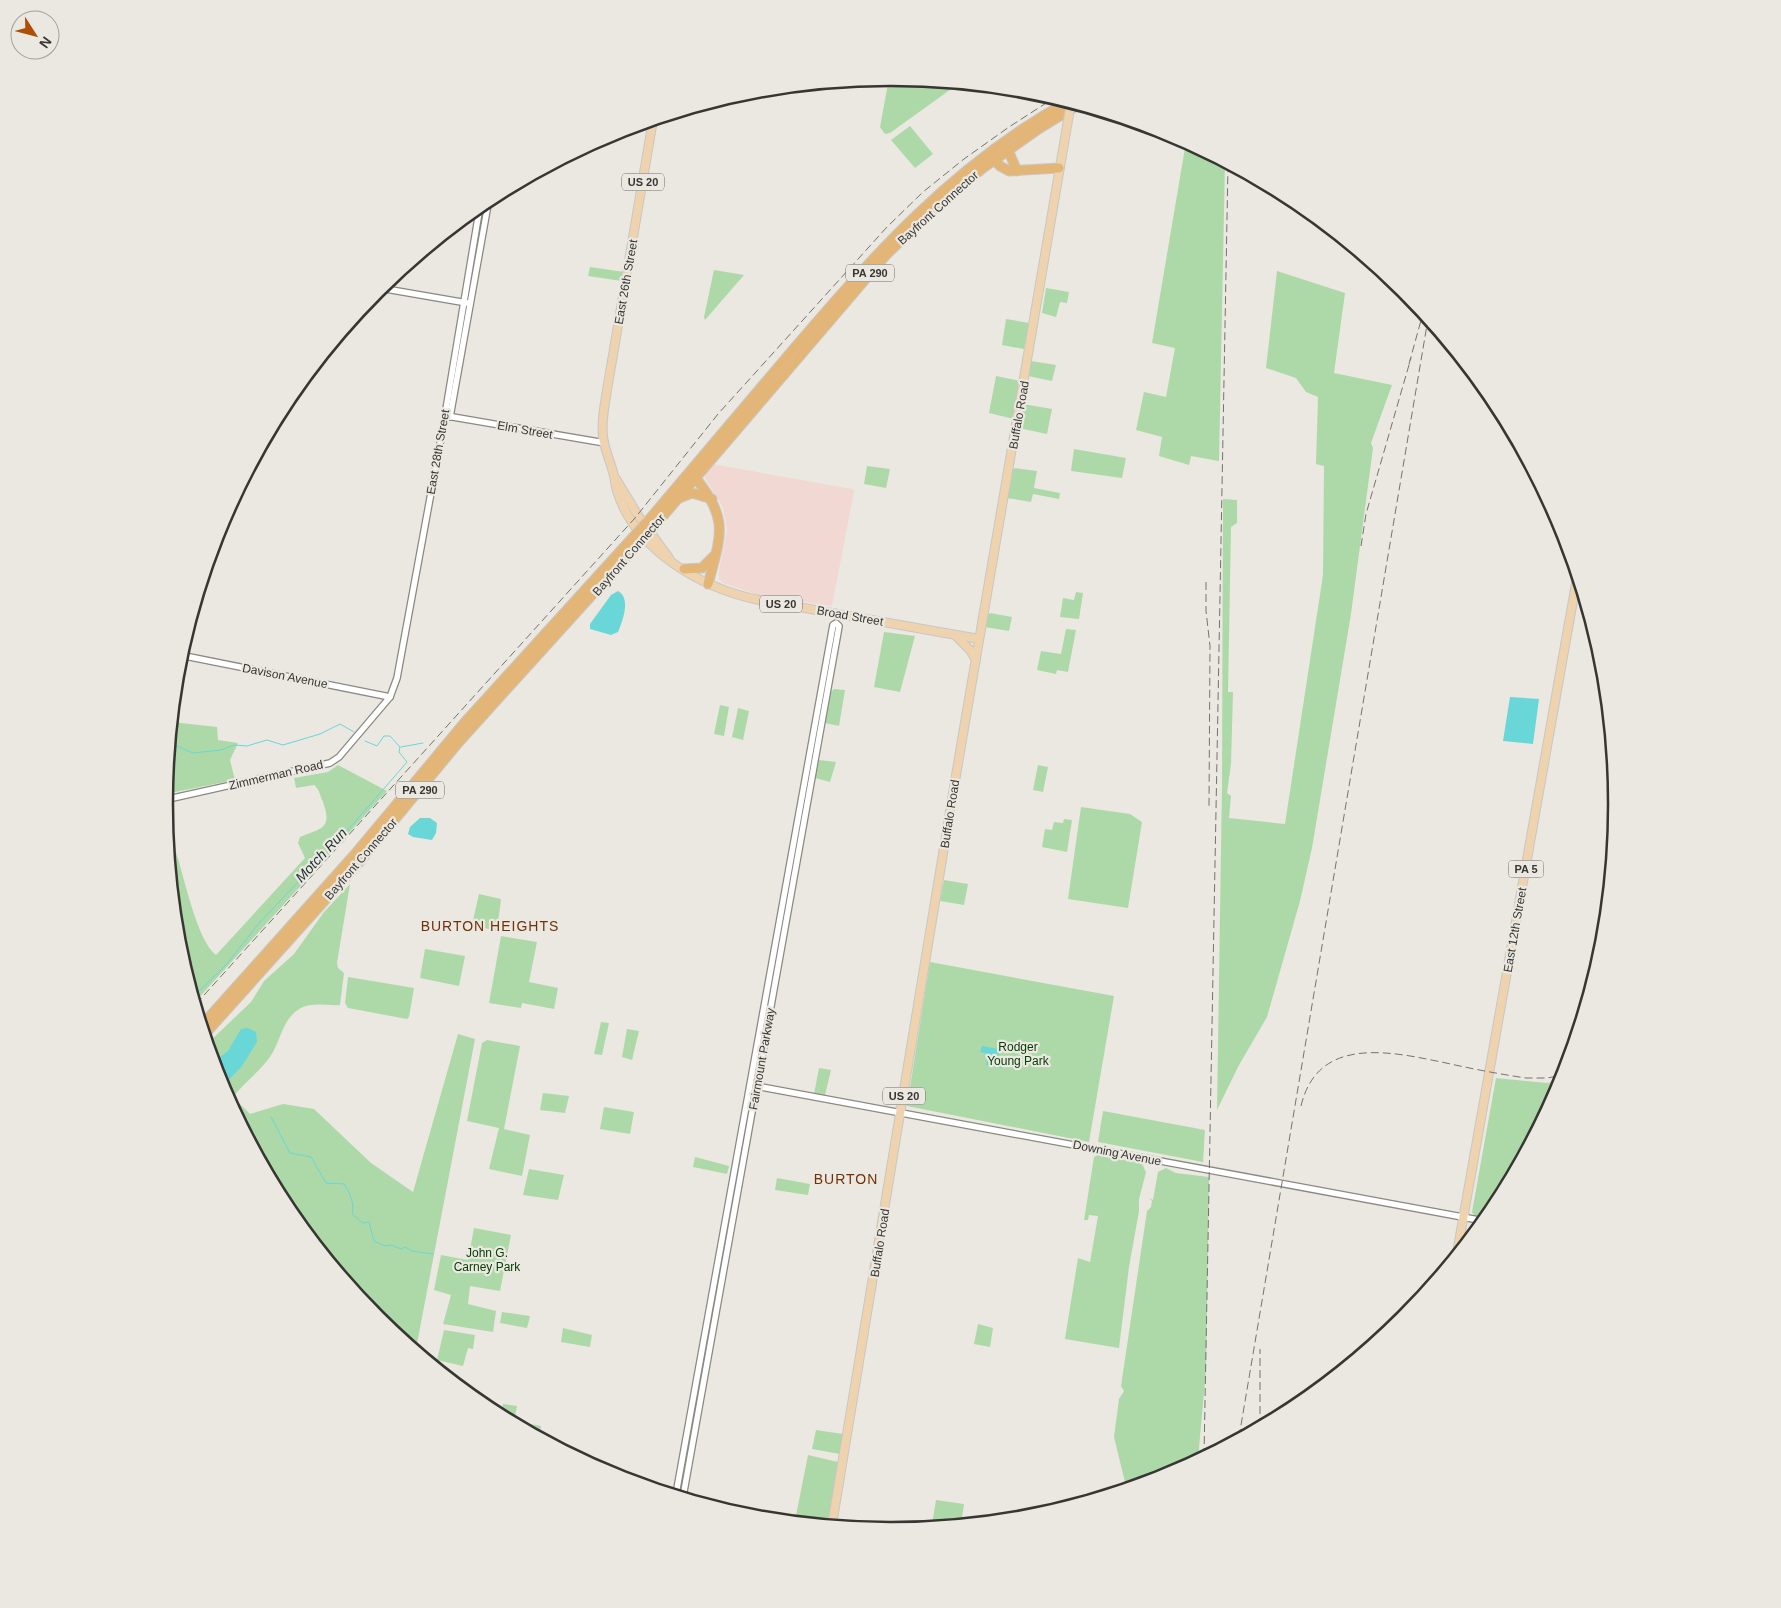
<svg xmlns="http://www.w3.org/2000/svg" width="1781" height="1608" viewBox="0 0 1781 1608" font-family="Helvetica,sans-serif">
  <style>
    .commercial { fill: #f2d8d3 }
    .green { fill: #add9a8 }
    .water { fill: #69d7d7 }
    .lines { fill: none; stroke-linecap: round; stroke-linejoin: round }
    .stream { stroke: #69d7d7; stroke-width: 1 }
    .minor-casing { stroke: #8a8882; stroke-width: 8 }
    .major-casing { stroke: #c7c7c6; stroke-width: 10 }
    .highway-casing { stroke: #c7c7c6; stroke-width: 11 }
    .minor { stroke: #fff; stroke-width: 5.5 }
    .major { stroke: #eed3ae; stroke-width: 8 }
    .highway { stroke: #e3b678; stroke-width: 9 }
    .rail { stroke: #74736e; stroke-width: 1; stroke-dasharray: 8 4; stroke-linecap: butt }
    .major-bridge-casing { stroke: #c7c7c6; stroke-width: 10; stroke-linecap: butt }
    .highway-bridge-casing { stroke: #c7c7c6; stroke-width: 11; stroke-linecap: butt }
    .major-bridge { stroke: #eed3ae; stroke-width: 8 }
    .highway-bridge { stroke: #e3b678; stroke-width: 9 }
    .labels { text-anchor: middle; stroke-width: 4.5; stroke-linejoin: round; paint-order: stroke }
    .shield { fill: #ebe8e1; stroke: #6d6b67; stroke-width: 1 }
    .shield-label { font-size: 11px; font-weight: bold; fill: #373633 }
    .street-label { font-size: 12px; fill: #373633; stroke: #ebe8e1 }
    .park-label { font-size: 12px; fill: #054004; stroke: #ebe8e1 }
    .water-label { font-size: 14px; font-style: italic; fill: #1b2f2f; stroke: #ebe8e1 }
    .neighbourhood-label { font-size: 14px; letter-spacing: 1px; fill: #6f3108; stroke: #ebe8e1 }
    .rim { fill: none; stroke: #373633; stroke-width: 2.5 }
  </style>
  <rect width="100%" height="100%" fill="#ebe8e1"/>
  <polygon class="commercial" points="712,464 852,489 854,491 832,606 759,595 723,583 719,579 719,571 727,530 723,508 705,478 707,469"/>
  <g class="green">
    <polygon points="889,78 891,78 958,84 890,133 885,134 880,127"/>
    <polygon points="910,126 933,154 915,168 891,140"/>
    <polygon points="1186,142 1225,163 1219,461 1191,456 1189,465 1159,456 1162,437 1136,430 1144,392 1166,397 1175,348 1152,343"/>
    <polygon points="590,267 624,272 622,281 588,276"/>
    <polygon points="714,270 744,275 705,320 704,317"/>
    <polygon points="1277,271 1345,293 1334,373 1392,385 1371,443 1373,448 1351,614 1312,848 1300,901 1267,1017 1239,1065 1217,1110 1222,785 1223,499 1237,500 1237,523 1231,527 1228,692 1233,692 1231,764 1227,793 1231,796 1229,818 1285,824 1323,575 1324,466 1316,464 1318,397 1306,392 1296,378 1266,368"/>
    <polygon points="1046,288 1069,292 1067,303 1060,302 1056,317 1042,313"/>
    <polygon points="1006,319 1029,323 1024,349 1002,345"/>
    <polygon points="1031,361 1056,365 1052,381 1028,376"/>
    <polygon points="996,376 1020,381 1014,419 989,413"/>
    <polygon points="1023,404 1052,409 1047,434 1019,428"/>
    <polygon points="1074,449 1126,458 1122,478 1071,471"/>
    <polygon points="867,466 890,469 886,488 864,484"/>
    <polygon points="1015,468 1037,471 1034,488 1060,493 1059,499 1033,494 1031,502 1007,498 1012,470"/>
    <polygon points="1076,592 1083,593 1079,619 1060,617 1063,598 1074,600"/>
    <polygon points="990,613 1012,617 1009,631 985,627 987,616"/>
    <polygon points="1066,629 1076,630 1068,672 1057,670 1056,674 1037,670 1041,651 1061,654"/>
    <polygon points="884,632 915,636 900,692 874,687"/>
    <polygon points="834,689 845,690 839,726 825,723 831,692"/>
    <polygon points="720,705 729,707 724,736 714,734"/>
    <polygon points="738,708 749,711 743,740 732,737"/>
    <polygon points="172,722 217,727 218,740 238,743 230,760 235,780 165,794"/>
    <polygon points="819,760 836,762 830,782 815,778"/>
    <path d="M 338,765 L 387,791 L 195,1002 L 178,945 L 169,856 L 176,852 C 184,876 197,941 216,955 L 305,858 L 298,843 L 300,837 C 320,828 333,830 323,802 C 320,796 320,790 314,785 L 296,788 L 294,778 L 328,772 Z"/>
    <polygon points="1038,765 1048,767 1043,792 1033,790"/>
    <polygon points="1081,807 1130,814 1142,822 1128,908 1068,899"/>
    <polygon points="1064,819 1072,820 1067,852 1042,847 1045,829 1052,830 1054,822 1063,823"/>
    <polygon points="944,880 968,884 964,905 940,901"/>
    <path d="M 350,884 L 337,963 L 338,968 L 344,973 L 340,1005 C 327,1006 313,1002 301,1008 C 284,1017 282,1035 274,1050 C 265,1068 245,1081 233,1097 L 250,1114 L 283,1104 L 314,1109 L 371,1163 L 413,1192 L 458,1034 L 475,1039 L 416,1349 L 377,1318 L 286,1207 L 219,1082 L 208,1043 L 251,1002 L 264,981 L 294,954 L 324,912 Z"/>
    <polygon points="479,894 501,899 497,931 472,925"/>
    <polygon points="501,936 537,942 529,982 558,988 554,1009 522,1003 521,1008 489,1003"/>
    <polygon points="425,949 465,956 459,986 420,978"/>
    <polygon points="930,962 1114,996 1089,1142 907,1106"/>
    <polygon points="348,977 414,988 409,1017 407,1019 348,1008 345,1003"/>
    <polygon points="601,1022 609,1023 602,1055 594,1054"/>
    <polygon points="627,1029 639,1031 632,1060 622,1057"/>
    <polygon points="487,1040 520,1046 504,1129 530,1135 522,1176 489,1169 499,1128 467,1121 482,1043"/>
    <polygon points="819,1068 831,1070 825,1095 814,1094"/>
    <polygon points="1496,1078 1547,1083 1562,1080 1494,1208 1486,1218 1475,1217 1472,1212"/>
    <polygon points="543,1093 569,1096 565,1113 540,1110"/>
    <polygon points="604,1107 634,1112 630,1134 600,1129"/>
    <polygon points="1103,1111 1205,1130 1203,1162 1098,1142"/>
    <polygon points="1098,1155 1137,1162 1142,1164 1146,1172 1139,1199 1139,1211 1129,1267 1119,1348 1065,1339 1078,1258 1090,1262 1098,1216 1089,1215 1088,1220 1084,1220 1094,1157"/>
    <polygon points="695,1157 729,1166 727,1174 693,1167"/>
    <polygon points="1166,1168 1176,1173 1209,1177 1206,1370 1198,1459 1168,1475 1130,1487 1125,1482 1114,1437 1119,1399 1124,1391 1121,1386 1147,1211 1151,1207 1152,1201 1149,1198 1153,1200 1158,1172"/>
    <polygon points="529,1169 564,1175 558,1200 523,1195"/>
    <polygon points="777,1178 810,1184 808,1195 775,1190"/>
    <polygon points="474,1228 511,1235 500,1291 470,1286 468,1304 496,1311 493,1332 443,1324 451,1295 434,1290 441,1255 468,1260"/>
    <polygon points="502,1312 530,1316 527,1328 500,1323"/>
    <polygon points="978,1324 993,1328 990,1347 974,1344"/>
    <polygon points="563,1328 592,1335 590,1347 561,1342"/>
    <polygon points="444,1330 475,1335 473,1349 468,1348 463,1366 437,1360"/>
    <polygon points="503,1404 517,1406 514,1421 541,1426 539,1436 501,1416"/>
    <polygon points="816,1430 843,1434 840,1454 812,1449"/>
    <polygon points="808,1455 838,1462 839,1472 828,1524 795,1521"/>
    <polygon points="936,1500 964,1504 961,1524 932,1524"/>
  </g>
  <g class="water">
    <path d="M 618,591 C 631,598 623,620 618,632 L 611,635 L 590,629 L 590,624 L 611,595 Z"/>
    <polygon points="1510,697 1539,699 1533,744 1503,741"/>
    <polygon points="420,818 430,818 437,823 436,833 432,840 413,837 408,834 410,827"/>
    <polygon points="248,1028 256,1032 257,1042 242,1066 222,1087 213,1062 228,1051 241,1029"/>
    <polygon points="982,1046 999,1049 998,1058 1004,1060 1002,1068 986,1065 988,1054 980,1052"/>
  </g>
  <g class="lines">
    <g class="stream">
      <polyline points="170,743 193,753 221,750 234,745 247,746 267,740 283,745 320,734 340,724 354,732"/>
      <polyline points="401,747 423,743"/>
      <polyline points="193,997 225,966 260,922 355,822 407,762 399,752 400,747 390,736 384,736 377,746 365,741"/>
      <path d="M 271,1117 L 290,1153 L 311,1157 L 326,1183 L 344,1184 C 350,1192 355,1205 352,1214 L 363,1223 L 369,1222 L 374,1241 L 385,1246 L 391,1245 L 401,1249 L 405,1247 L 412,1251 L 433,1254"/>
    </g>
    <g class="minor-casing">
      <g id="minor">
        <polyline points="380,288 467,303"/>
        <polyline points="447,416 605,443"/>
        <polyline points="450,417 489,199"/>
        <polyline points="180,655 390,697"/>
        <polyline points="164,800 330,763 339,757 390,697 397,678 442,433 480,206"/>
        <polyline points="756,1086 1484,1221"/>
        <polyline points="676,1494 833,625 836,623 839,626 838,632 683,1497"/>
      </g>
    </g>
    <g class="major-casing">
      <g id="major">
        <path d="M 653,120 L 607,390 C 605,404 601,421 603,436 C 604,448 610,461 613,472 C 615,478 615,485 617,491 C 636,551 701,588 759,600 L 979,639"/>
        <polyline points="616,479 639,517 669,558"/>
        <polyline points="955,635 970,650 976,660"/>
        <polyline points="1457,1253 1577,578"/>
        <polyline points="832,1525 955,781 1067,126"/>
      </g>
    </g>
    <g class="highway-casing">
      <g id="highway">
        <polyline points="1008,150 1017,171"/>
        <polyline points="990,155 1000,166 1009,171 1059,168"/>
        <path d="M 692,473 C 728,519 723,529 708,584"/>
        <polyline points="679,498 692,493 712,499"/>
        <path d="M 647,522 C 695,465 743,408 791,352 C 874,255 953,165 1067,102"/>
        <polyline points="652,529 887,254 932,211 983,168 1040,128 1078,105"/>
        <polyline points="684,569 702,568 714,556"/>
        <polyline points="202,1025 355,854 465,722 635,535"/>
        <polyline points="205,1034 362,859 459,742 640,542"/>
      </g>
    </g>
    <use href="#minor" class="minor"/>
    <use href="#major" class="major"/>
    <use href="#highway" class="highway"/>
    <g class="rail">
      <polyline points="1409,364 1423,313"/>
      <polyline points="1361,546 1366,514 1411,358"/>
      <polyline points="1206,582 1206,611 1210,646 1209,807"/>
      <polyline points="196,1004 635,518 718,414 887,227 923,192 964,159 1009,127 1054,98"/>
      <path d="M 1301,1106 C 1318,1034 1393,1052 1446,1063 C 1473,1069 1499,1074 1526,1078 L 1547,1078 L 1564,1075"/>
      <polyline points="1260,1426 1260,1349"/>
      <polyline points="1239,1437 1428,319"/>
      <polyline points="1204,1456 1228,165"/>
    </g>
    <g class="major-bridge-casing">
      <polyline id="major-bridge" points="1067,126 1071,103"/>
    </g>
    <g class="highway-bridge-casing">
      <g id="highway-bridge">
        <polyline points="635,535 647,522"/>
        <polyline points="640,542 652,529"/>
      </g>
    </g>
    <use href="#major-bridge" class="major-bridge"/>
    <use href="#highway-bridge" class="highway-bridge"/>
  </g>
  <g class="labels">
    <g class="shield">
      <rect x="622" y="173.5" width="42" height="17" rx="4"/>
      <rect x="846" y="264.5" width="48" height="17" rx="4"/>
      <rect x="760" y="595.5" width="42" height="17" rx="4"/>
      <rect x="396" y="781.5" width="48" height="17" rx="4"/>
      <rect x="1508.5" y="860.5" width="35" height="17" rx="4"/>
      <rect x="883" y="1087.5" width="42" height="17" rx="4"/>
    </g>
    <g class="shield-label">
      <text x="643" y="186">US 20</text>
      <text x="870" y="277">PA 290</text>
      <text x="781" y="608">US 20</text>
      <text x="420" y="794">PA 290</text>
      <text x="1526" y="873">PA 5</text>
      <text x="904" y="1100">US 20</text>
    </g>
    <g class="street-label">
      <text transform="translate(938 208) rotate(-42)" y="4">Bayfront Connector</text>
      <text transform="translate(626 282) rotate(-80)" y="4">East 26th Street</text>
      <text transform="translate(1019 415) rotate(-80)" y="4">Buffalo Road</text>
      <text transform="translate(525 430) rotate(10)" y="4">Elm Street</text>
      <text transform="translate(438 452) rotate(-80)" y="4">East 28th Street</text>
      <text transform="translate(629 555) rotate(-49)" y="4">Bayfront Connector</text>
      <text transform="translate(850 616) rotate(10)" y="4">Broad Street</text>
      <text transform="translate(285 676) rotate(11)" y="4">Davison Avenue</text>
      <text transform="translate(276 775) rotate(-13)" y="4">Zimmerman Road</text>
      <text transform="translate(950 814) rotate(-81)" y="4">Buffalo Road</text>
      <text transform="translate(361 859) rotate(-49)" y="4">Bayfront Connector</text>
      <text transform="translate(1515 930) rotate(-80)" y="4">East 12th Street</text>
      <text transform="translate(762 1059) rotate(-80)" y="4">Fairmount Parkway</text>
      <text transform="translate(1117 1153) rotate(11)" y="4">Downing Avenue</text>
      <text transform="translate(880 1243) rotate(-81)" y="4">Buffalo Road</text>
    </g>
    <g class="park-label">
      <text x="1018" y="1051">Rodger<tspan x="1018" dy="14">Young Park</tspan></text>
      <text x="487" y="1257">John G.<tspan x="487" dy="14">Carney Park</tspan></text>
    </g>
    <g class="water-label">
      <text transform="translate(321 855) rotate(-47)" y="5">Motch Run</text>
    </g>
    <g class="neighbourhood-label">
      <text x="490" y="931">BURTON HEIGHTS</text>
      <text x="846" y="1184">BURTON</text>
    </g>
  </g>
  <path d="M0 0H1781V1608H0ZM890 86H891A717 717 0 0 1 1608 803V805A717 717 0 0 1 891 1522H890A717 717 0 0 1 173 805V803A717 717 0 0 1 890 86Z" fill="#ebe8e1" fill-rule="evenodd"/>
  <path class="rim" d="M890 86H891A717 717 0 0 1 1608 803V805A717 717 0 0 1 891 1522H890A717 717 0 0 1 173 805V803A717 717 0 0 1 890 86Z"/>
  <g transform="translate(35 35) rotate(126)"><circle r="24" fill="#ebe8e1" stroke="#a3a19b"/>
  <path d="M0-4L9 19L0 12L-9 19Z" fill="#af4f07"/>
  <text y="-8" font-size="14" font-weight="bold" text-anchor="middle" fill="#373633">N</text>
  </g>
</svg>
